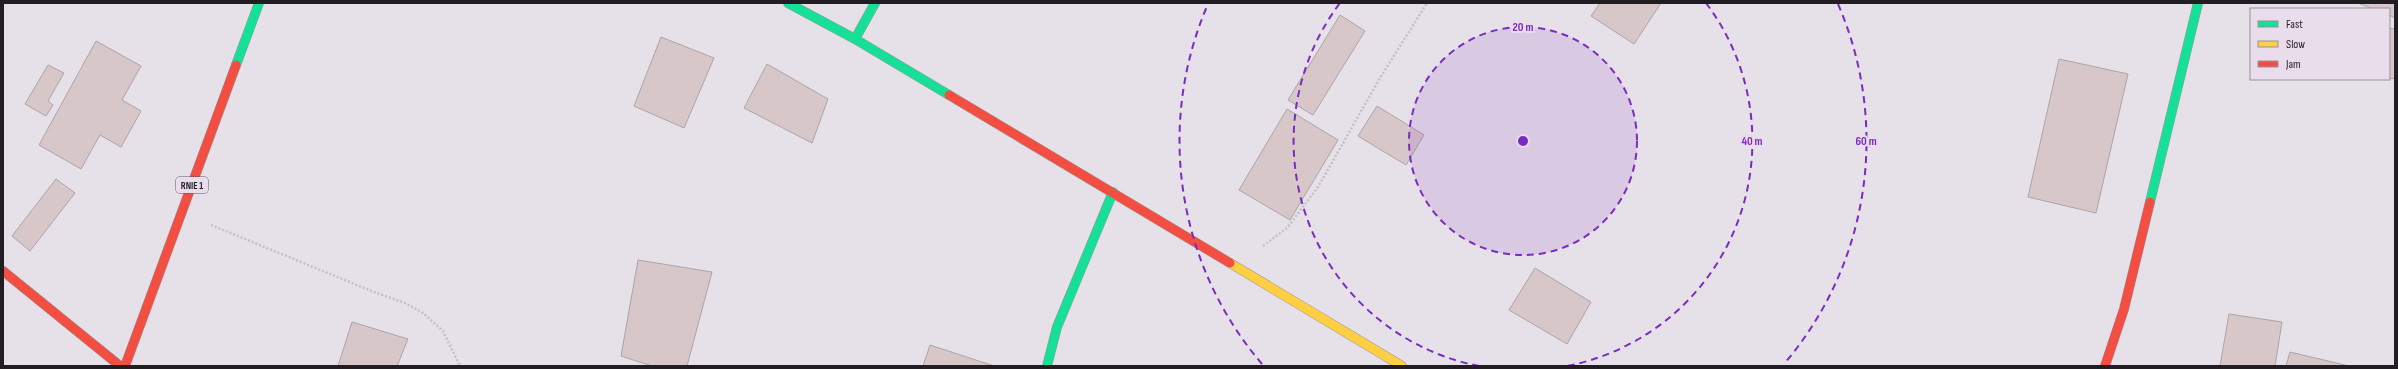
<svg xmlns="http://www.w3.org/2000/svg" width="2398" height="369" viewBox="0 0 2398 369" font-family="'Sofia Sans Condensed',sans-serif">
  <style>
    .building { fill: #d8c7c9; stroke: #aba4a7 }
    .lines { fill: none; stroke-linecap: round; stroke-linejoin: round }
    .fast-casing { stroke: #9b969d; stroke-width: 10 }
    .slow-casing { stroke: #9b969d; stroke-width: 10 }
    .jam-casing { stroke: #9b969d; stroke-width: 10 }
    .path { stroke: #c3c1c3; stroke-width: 2.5; stroke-dasharray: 2 2; stroke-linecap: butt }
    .fast { stroke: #16e098; stroke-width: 9 }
    .slow { stroke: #ffcf43; stroke-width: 9 }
    .jam { stroke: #f24e42; stroke-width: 9 }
    .ring { fill: none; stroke: #7b2cbf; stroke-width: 2; stroke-dasharray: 7 5 }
    .labels { text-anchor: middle; stroke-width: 4; stroke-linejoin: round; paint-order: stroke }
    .shield { fill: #e9dceb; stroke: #5e565f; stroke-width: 1 }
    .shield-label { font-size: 10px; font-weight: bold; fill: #221d23 }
    .centre { fill: #7b2cbf; stroke: #e9dceb; stroke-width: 2 }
    .ring-label { font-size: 12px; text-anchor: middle; font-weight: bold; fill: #7b2cbf; stroke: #e9dceb; stroke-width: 4; stroke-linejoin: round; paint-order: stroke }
  </style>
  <rect width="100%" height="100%" fill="#e6e0e8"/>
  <g class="building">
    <polygon points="1600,3 1661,3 1634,44 1591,16"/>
    <polygon points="2358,3 2395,3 2395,18 2389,15 2389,9 2373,9"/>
    <polygon points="1340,15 1365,31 1313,115 1288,100"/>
    <polygon points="2389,28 2395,29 2395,79 2389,78"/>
    <polygon points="661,37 714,58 684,128 634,106"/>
    <polygon points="96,41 141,66 122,100 141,111 121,147 100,135 81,169 39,145"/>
    <polygon points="2059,59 2128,74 2096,213 2028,197"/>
    <polygon points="767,64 828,99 812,143 744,108"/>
    <polygon points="48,65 64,73 48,101 53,105 46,116 25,104"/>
    <polygon points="1377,106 1424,135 1406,165 1358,136"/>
    <polygon points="1287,109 1338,140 1290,220 1239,190"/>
    <polygon points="56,179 75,193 30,251 12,236"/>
    <polygon points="638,260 712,272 687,366 652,366 621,356"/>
    <polygon points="1535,268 1591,302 1567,344 1509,310"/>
    <polygon points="2229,314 2282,322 2275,366 2220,366"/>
    <polygon points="352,322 408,339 397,366 338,366"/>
    <polygon points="930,345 994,366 923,366"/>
    <polygon points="2290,352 2349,366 2286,366"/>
  </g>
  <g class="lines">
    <g class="fast-casing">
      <g id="fast">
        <polyline points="788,3 855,39 949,95"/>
        <polyline points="855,39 875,3"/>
        <polyline points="236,65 259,3"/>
        <polyline points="2150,202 2198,3"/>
        <polyline points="1047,366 1057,327 1113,192"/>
      </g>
    </g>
    <g class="slow-casing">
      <polyline id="slow" points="1230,263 1402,366"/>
    </g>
    <g class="jam-casing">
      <g id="jam">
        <polyline points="949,95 1230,263"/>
        <polyline points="3,271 120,366"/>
        <polyline points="125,366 236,65"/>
        <polyline points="2105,366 2124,309 2150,202"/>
      </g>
    </g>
    <g class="path">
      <polyline points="211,225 374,292 405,303 423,313 443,331 460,366"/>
      <polyline points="1263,246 1287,228 1318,187 1380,78 1427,3"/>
    </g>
    <use href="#fast" class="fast"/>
    <use href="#slow" class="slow"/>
    <use href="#jam" class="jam"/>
  </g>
  <circle cx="1523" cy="141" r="114" fill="#7b2cbf" fill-opacity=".12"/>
  <g class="ring">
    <circle cx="1523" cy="141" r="114"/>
    <path d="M1479 366A229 229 0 0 1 1340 3M1706 3A229 229 0 0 1 1567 366"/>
    <path d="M1262 364A343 343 0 0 1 1208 4M1838 4A343 343 0 0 1 1784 364"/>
  </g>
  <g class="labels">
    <rect class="shield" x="176" y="177" width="32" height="16" rx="3"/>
    <g class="shield-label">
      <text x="192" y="189">RNIE 1</text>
    </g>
  </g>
  <circle cx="1523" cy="141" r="6" class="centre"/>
  <g class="ring-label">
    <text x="1523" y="31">20 m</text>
    <text x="1752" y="145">40 m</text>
    <text x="1866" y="145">60 m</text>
  </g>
  <rect width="2398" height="369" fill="none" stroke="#221d23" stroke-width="8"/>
  <rect x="2250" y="8" width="140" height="72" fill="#e9dceb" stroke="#99909b"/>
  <rect x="2258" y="21" width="20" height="6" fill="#16e098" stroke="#99909b"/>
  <text x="2286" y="28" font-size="12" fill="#221d23">Fast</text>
  <rect x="2258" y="41" width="20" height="6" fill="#ffcf43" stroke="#99909b"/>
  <text x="2286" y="48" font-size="12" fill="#221d23">Slow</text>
  <rect x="2258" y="61" width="20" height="6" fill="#f24e42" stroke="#99909b"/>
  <text x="2286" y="68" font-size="12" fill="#221d23">Jam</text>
</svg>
